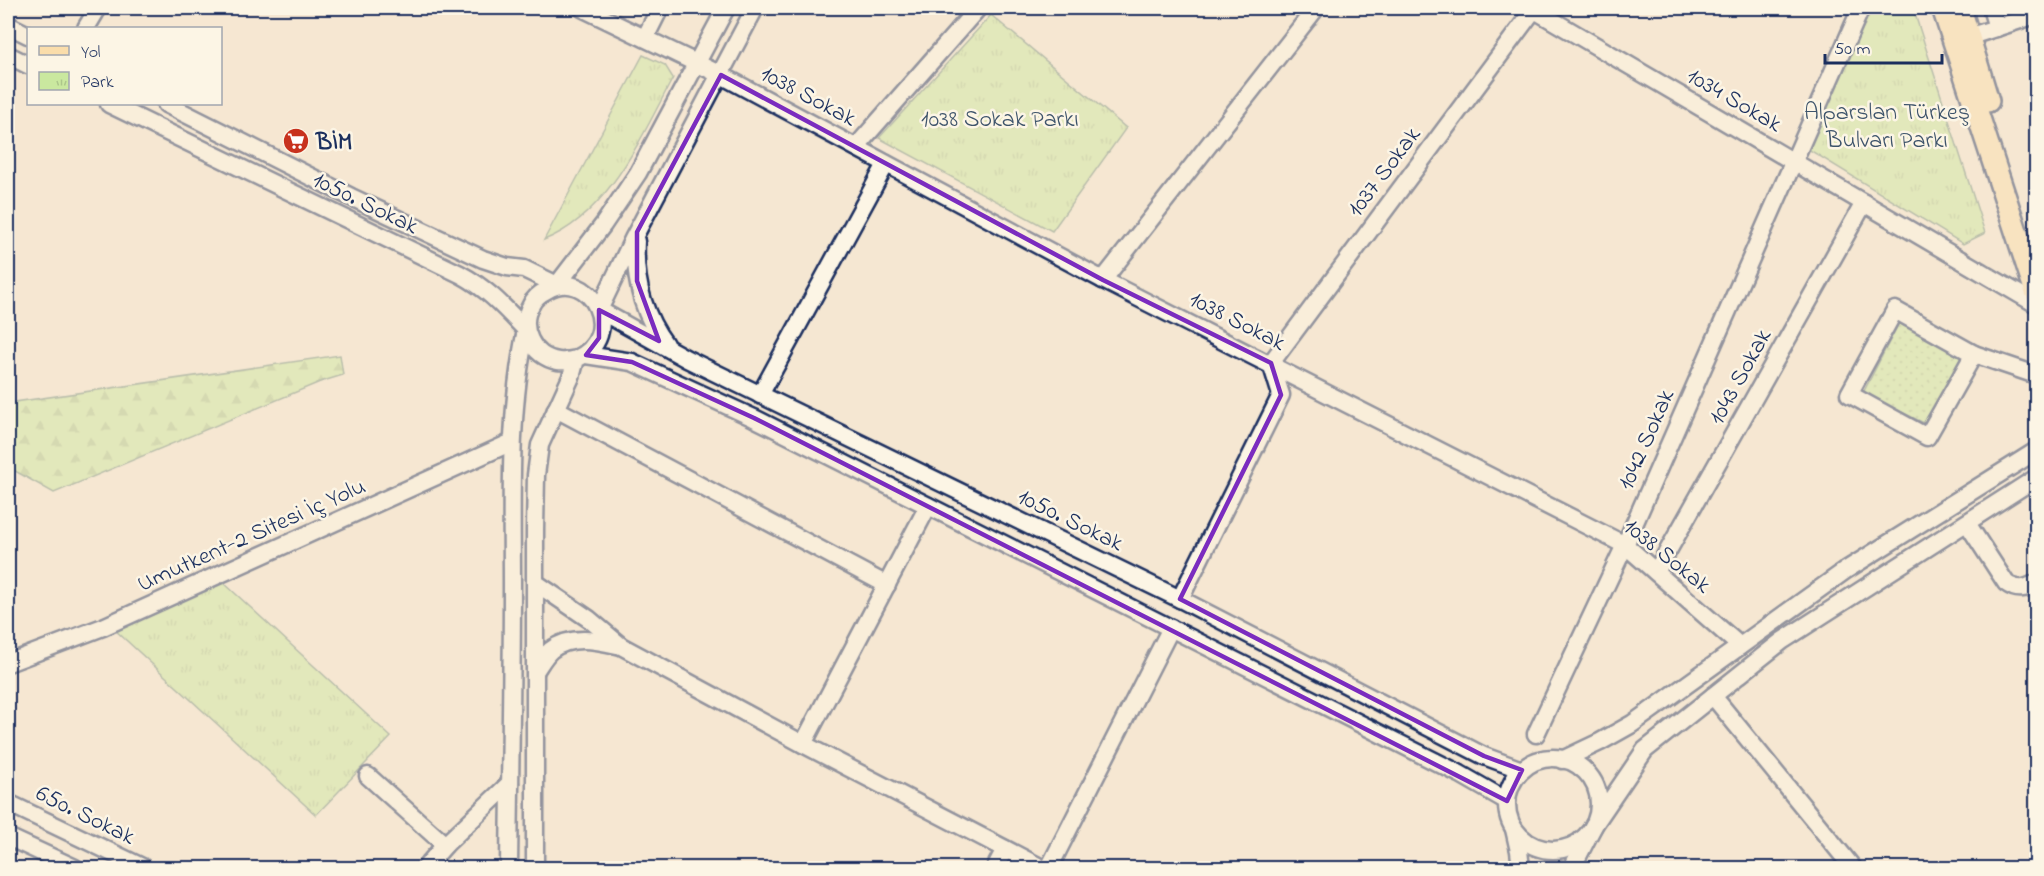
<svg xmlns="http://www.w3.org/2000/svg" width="2044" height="876" viewBox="0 0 2044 876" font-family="'Indie Flower',sans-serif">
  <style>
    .grass { fill: url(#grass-dots); stroke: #728c7e; stroke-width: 1.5 }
    .forest { fill: url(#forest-firs); stroke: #728c7e; stroke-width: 1.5 }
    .park { fill: url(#park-tufts); stroke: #728c7e; stroke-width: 1.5 }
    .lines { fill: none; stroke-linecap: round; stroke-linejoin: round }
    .minor-casing { stroke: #1b2f5e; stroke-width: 21 }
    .major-casing { stroke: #1b2f5e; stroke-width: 26 }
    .minor { stroke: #fcf5e5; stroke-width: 16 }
    .major { stroke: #faddab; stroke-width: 21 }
    .marked { fill: none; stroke: #7b2cbf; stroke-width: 4.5; stroke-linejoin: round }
    .labels { text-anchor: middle; stroke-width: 5; stroke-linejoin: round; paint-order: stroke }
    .street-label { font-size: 24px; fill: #1b2f5e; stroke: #fcf5e5 }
    .park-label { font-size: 24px; fill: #3e546b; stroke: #fcf5e5 }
    .poi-label { font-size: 24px; font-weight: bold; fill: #1b2f5e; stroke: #fcf5e5; text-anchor: start }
  </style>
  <defs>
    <pattern id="grass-dots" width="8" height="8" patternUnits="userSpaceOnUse" patternTransform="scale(1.5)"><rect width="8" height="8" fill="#cae89f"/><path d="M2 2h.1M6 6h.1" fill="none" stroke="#adc78b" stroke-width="1.8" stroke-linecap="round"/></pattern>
    <pattern id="forest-firs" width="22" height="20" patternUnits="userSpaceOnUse" patternTransform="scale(1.5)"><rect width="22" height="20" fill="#cae89f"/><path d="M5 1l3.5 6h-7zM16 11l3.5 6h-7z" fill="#adc78b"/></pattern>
    <pattern id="park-tufts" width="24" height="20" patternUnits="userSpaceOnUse" patternTransform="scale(1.5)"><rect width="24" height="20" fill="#cae89f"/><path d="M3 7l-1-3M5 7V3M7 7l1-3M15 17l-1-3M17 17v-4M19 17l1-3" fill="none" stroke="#adc78b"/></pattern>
  </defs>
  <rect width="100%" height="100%" fill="#f5e7d2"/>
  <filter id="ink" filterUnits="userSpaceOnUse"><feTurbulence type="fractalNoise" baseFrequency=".0167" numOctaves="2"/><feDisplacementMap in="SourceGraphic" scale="12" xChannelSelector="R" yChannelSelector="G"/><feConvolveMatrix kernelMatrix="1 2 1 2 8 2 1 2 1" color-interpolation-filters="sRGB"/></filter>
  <g filter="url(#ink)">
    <polygon class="grass" points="1899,323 1962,355 1926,424 1863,393"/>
    <polygon class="forest" points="340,355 343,375 320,382 54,493 8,467 8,403"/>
    <g class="park">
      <polygon points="1870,8 1913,8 1985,233 1963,244 1808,149"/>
      <polygon points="991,15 1126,128 1052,231 879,138"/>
      <path d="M 643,55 L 665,65 L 673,78 C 642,135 609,215 544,240 Z"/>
      <polygon points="224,583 391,737 316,815 114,629"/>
    </g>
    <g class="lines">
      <g class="minor-casing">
        <g id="minor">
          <polyline points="582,8 721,75 1103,280 1625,545 1740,646"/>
          <polyline points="755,8 633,239 599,310 687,359 1180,599 1484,756 1522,770"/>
          <polyline points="1991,8 1997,28"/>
          <polyline points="1533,9 2036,304"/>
          <polyline points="8,25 28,35"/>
          <polyline points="86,28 98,8"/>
          <polyline points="1968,37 2036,15"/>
          <polyline points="645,38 660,8"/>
          <polyline points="8,55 28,65"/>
          <path d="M 109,104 L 460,274 C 488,289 504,307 526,330 C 508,414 512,500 512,585 C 512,680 510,774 509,868"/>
          <polyline points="166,104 351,197 483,259 507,267 524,269 557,285 603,225 638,173 726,8"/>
          <polyline points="856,147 978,8"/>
          <path d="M 636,241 C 634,279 642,313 665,344"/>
          <polyline points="1103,280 1316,8"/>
          <polygon points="1895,310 1974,354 1927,437 1849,394"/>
          <polyline points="1974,354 2036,375"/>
          <polyline points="586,355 632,362 754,418 1460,774 1507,801"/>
          <polyline points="1271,363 1535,8"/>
          <polyline points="760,395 886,164"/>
          <polyline points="556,409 887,585"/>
          <path d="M 1967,523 L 2006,583 C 2017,591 2025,589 2036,583"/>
          <polyline points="1656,572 1864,203"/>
          <polyline points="536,583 589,619 621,646 803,744 1042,868"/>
          <polyline points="1180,599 1281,395 1271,363"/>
          <polyline points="8,663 103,627 512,442"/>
          <path d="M 536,670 C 540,664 545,655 551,650 C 570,635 596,640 617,645"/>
          <polyline points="1713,696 1853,868"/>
          <polyline points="1536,734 1625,545 1861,8"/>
          <polyline points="803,744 928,506"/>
          <circle cx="1553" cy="804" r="46"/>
          <polyline points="1562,760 1600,742 1632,724 1846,570 2036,451"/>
          <polyline points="368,776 445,845"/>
          <polyline points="8,803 144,868"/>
          <polyline points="1514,829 1519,851 1521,868"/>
          <polyline points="8,837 75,868"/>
          <polyline points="425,868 445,845 510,783"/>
          <path d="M 535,868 L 535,530 L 536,475 L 540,445 L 571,377 L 576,359 C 627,336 590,265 547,290 C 541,293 534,298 531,305 C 518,327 532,357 558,361 C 564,362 571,360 576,359"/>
          <polyline points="995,868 1005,849"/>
          <polyline points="1049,868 1171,628"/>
          <polyline points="1572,868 1594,825 1645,750 1782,641 2036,478"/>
        </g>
      </g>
      <g class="major-casing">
        <g id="major">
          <polyline points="1943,8 2036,292"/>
          <polyline points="1960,8 1988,101"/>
        </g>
      </g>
      <use href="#minor" class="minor"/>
      <use href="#major" class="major"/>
    </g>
  </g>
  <path d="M0 0H2044V876H0ZM 721,75 L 1103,280 L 1271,363 L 1281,395 L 1180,599 L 1484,756 L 1522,770 L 1507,801 L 754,418 L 632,362 L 586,355 L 599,338 L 599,310 L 659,341 L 637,281 L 637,232 Z" fill="#f5e7d2" fill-opacity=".55" fill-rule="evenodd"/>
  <path class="marked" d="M 721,75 L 1103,280 L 1271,363 L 1281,395 L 1180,599 L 1484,756 L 1522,770 L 1507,801 L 754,418 L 632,362 L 586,355 L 599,338 L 599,310 L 659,341 L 637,281 L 637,232 Z"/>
  <defs>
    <g id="supermarket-disc" transform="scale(1.35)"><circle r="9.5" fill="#c8321e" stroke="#fcf5e5"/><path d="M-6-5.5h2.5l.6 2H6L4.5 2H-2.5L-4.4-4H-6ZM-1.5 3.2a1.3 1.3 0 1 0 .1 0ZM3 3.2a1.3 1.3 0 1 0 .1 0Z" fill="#fff"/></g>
  </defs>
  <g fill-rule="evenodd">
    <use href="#supermarket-disc" x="296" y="141"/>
  </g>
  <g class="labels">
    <g class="street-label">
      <text transform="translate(809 95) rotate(28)" y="8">1038 Sokak</text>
      <text transform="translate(1735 99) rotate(30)" y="8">1034 Sokak</text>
      <text transform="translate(1383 171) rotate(-53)" y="8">1037 Sokak</text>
      <text transform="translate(366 202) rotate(26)" y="8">1050. Sokak</text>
      <text transform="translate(1238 320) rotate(27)" y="8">1038 Sokak</text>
      <text transform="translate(1739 376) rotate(-61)" y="8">1043 Sokak</text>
      <text transform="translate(1645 439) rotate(-66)" y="8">1042 Sokak</text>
      <text transform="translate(1071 519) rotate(26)" y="8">1050. Sokak</text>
      <text transform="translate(251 534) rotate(-24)" y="8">Umutkent-2 Sitesi İç Yolu</text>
      <text transform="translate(1668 555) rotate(39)" y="8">1038 Sokak</text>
      <text transform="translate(86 814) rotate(26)" y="8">650. Sokak</text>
    </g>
    <g class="park-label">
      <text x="1887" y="119">Alparslan Türkeş<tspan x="1887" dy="28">Bulvarı Parkı</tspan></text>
      <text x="1000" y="126">1038 Sokak Parkı</text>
    </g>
    <g class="poi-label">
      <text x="316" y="149">BİM</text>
    </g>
  </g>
  <rect width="2044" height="876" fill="none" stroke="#fcf5e5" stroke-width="30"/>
  <rect x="15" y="15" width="2014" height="846" fill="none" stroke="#1b2f5e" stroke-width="2" filter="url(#ink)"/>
  <rect x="27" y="27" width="195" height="78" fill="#fcf5e5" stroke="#a2a6af" stroke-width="1.5"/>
  <rect x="39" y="46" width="30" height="9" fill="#faddab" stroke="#a2a6af" stroke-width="1.5"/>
  <text x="81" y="57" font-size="18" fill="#1b2f5e">Yol</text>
  <rect x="39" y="72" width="30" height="18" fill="url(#park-tufts)" stroke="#a2a6af" stroke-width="1.5"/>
  <text x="81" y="87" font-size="18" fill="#1b2f5e">Park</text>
  <path d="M1825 54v9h117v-9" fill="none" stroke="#1b2f5e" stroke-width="3"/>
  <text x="1834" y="54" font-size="18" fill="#1b2f5e" stroke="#fcf5e5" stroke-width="4.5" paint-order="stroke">50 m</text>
</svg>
